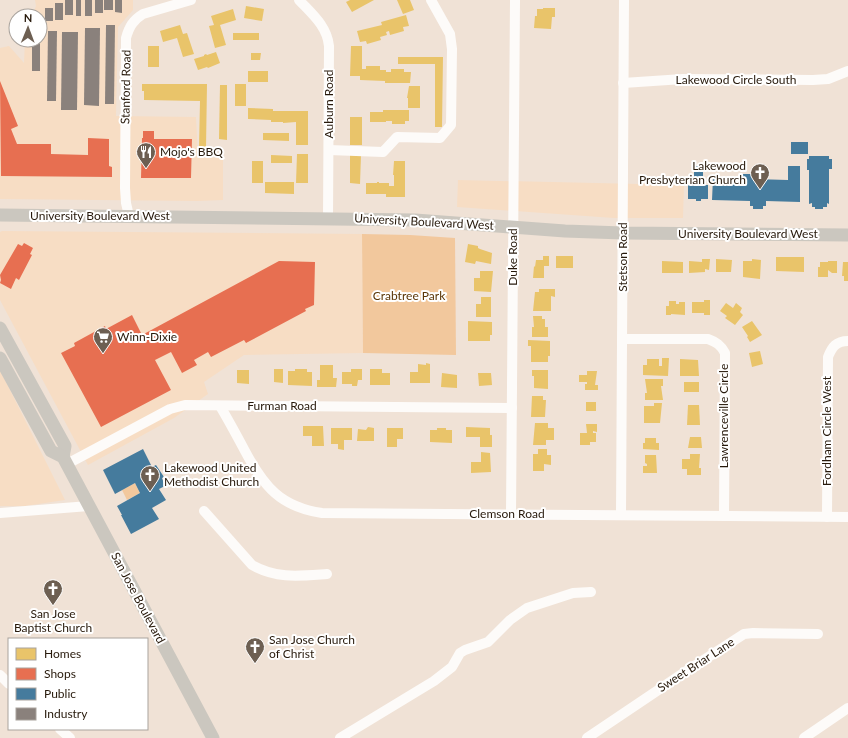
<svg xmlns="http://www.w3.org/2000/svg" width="848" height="738" viewBox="0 0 848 738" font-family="Lato,sans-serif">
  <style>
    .built { fill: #f7ddc4 }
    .green { fill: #f2c89d }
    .homes { fill: #e9c46a }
    .shops { fill: #e76f51 }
    .public { fill: #457b9d }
    .industry { fill: #8a817c }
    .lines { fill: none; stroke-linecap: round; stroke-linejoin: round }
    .minor { stroke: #fdfbf9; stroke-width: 10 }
    .major { stroke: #cbc7bf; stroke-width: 13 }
    .labels { text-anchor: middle; stroke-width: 4; stroke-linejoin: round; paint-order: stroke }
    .street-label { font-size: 12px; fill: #27190b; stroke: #fff }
    .poi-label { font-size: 12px; fill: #27190b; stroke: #fff; text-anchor: start }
    .park-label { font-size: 12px; fill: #5b3607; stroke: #fff }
  </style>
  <rect width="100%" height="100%" fill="#f0e2d6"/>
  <g class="built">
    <polygon points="35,0 133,0 133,10 118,27 116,116 196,117 198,157 223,158 223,200 198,201 0,199 0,48 9,46 24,63 25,40 40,40 40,16 32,16 36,6"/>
    <polygon points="458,180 684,185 683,218 614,218 457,207"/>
    <polygon points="2,231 362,234 363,353 244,355 204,382 208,394 174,418 88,465 0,300 0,232"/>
    <polygon points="0,370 65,500 25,506 0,506"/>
  </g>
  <g class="green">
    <polygon points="362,234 410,235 455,238 456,355 363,353"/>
    <polygon points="135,483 140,493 127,500 122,490"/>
  </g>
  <g class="homes">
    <polygon points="350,0 374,0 352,12 346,2"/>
    <polygon points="397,0 410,0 414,10 403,14"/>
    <polygon points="246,6 264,9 262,21 244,18"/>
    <polygon points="543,8 555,8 555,17 552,17 551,29 534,28 535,16 537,16 537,9 543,9"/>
    <polygon points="233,9 236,20 220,25 226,45 215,48 209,26 214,25 211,16"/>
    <polygon points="406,15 409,26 403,27 404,31 390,35 389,31 386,32 387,35 380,37 381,40 367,44 366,41 360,42 357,31 382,25 381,22"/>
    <polygon points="180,25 183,34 187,33 194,54 183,57 177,38 163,42 160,31"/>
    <rect x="233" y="33" width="26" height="7"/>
    <rect x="148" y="46" width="11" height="21"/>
    <polygon points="351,46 362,46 362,69 366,69 366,66 380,66 380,70 386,70 386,72 391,72 391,69 404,69 404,72 411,72 410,83 385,83 385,81 360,80 360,76 350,76"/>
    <polygon points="216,52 220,63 208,68 207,67 198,70 194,59 204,56 204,55 206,54 207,55"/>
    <polygon points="251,53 261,53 260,60 251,60"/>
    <polygon points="398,57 443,57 442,127 435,127 435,64 398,64"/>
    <rect x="248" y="71" width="20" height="11"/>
    <polygon points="142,84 207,84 206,148 199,148 200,101 144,100 144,91 142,91"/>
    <rect x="235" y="84" width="11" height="22"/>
    <polygon points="220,85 227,85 227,140 219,139"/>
    <polygon points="409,86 420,86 420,108 408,108 408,98 407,98"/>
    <polygon points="248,108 273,109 273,111 308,111 308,145 296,145 296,122 283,123 283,122 271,122 271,120 248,119"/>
    <polygon points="383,110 409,110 409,121 405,121 405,124 392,124 392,121 386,121 386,122 370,122 370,112 383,112"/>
    <rect x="350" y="117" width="12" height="28"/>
    <polygon points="263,133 289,133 289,141 263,140"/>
    <polygon points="297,154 308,154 308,183 296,183"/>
    <polygon points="271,155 292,156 292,163 271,163"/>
    <polygon points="350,155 361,155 360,184 350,183"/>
    <rect x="252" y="161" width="11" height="22"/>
    <polygon points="394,161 405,161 405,197 386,197 386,194 366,194 366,183 377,183 377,182 379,182 379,183 389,183 389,186 394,186 394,175 393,175"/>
    <polygon points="265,182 294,182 294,194 265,193"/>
    <polygon points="468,244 478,246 478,248 480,249 492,253 491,264 476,261 475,264 465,262"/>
    <polygon points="543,256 549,256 549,266 544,266 544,278 533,278 534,266 535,267 536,260 543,260"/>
    <rect x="556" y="256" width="17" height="12"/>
    <polygon points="776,257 804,257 804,272 776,271"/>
    <polygon points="702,259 710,259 709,270 705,269 705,272 689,273 689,261 702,262"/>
    <polygon points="716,259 732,260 731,272 716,272"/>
    <polygon points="752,259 761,260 760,279 743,277 743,261 752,261"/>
    <polygon points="662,261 683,262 683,273 662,273"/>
    <polygon points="828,261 837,261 837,273 832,273 828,270 828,277 818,277 818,267 820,267 820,262 828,262"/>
    <polygon points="843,262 848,262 848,281 844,281 844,276 842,276"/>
    <polygon points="480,271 493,271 491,292 474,291 474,278 480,278"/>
    <polygon points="539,289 555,289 555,297 551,296 551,311 533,311 535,292 539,292"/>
    <polygon points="481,297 491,297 491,317 476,317 476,304 481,304"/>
    <polygon points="704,300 710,300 710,315 704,315 704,313 692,313 692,302 704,302"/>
    <polygon points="669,301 676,301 676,304 679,304 679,302 685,302 685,315 671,314 671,315 666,315 666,306 669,306"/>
    <polygon points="726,303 733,308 736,303 742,308 740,312 743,315 735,325 725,318 727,316 720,311"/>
    <polygon points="533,316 542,316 542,319 545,319 545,327 548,327 548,337 532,337 532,327 534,327"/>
    <polygon points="468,321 492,322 492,335 490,335 490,341 468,341"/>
    <polygon points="752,321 762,335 750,342 747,337 748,336 742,327"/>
    <polygon points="528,340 550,341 550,356 548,356 548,362 531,362 531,346 528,346"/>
    <polygon points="760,351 763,364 752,367 749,353"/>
    <polygon points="662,358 669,358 668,376 643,375 643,365 647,365 647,359 659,359 659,366 662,366"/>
    <polygon points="680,359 698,360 699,376 680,376"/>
    <polygon points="426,363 430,364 430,383 410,383 410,372 418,372 418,364 426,365"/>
    <polygon points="320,365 333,365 333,378 337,378 336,387 317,387 317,380 320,380"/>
    <polygon points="274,369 283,369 283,383 274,382"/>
    <polygon points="295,369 307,369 307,372 312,372 312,386 288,385 288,371 295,371"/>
    <polygon points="351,369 362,369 362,380 358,380 357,386 352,386 352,384 342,384 342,372 351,372"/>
    <polygon points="370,369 382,369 382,373 390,373 390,385 370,385"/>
    <polygon points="237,370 249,370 249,384 237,383"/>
    <polygon points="532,370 548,370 548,389 534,388 534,376 532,376"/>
    <polygon points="587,371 597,371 595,385 598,385 598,390 585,390 585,384 587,384 587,382 579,382 579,375 587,375"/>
    <polygon points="442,373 457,375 457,388 441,387"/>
    <polygon points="478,373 491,373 492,385 479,386"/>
    <polygon points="645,379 663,379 663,386 661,386 663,400 645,400 645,393 647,393"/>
    <rect x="684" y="382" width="15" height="10"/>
    <polygon points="532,396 543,396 543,400 546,400 545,417 531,417"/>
    <rect x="586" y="402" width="10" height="9"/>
    <polygon points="654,403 662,403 660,423 644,423 644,406 654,406"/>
    <polygon points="688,405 699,405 700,425 687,425"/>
    <polygon points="535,423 548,423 548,428 554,428 554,440 546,440 546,445 533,445"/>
    <polygon points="586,424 597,424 597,432 593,431 593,433 596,433 596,442 590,442 590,445 580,445 580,433 587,433"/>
    <polygon points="303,426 323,426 324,446 312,446 312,436 303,436"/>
    <polygon points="368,427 374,428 374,441 357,441 358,429 366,430"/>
    <polygon points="466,427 490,428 490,435 492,435 492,447 480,447 480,437 466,437"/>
    <polygon points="331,428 352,428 352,440 344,440 344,450 338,449 338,444 331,444"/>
    <polygon points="387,428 403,428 403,439 397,439 397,447 387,447"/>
    <polygon points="437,428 446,428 446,430 452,430 452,443 430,442 430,430 437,430"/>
    <polygon points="690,437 701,437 702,448 688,448"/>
    <polygon points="645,438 656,438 656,443 659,443 659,450 643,449 643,443 645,443"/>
    <polygon points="538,449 547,449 547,455 551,455 551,465 544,464 544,471 533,471 533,454 538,454"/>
    <polygon points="481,452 490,453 491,472 471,473 471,462 481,462"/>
    <polygon points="690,454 700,454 699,468 701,468 701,475 687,475 687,469 682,469 682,459 690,459"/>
    <polygon points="645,455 656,455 657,473 643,473 643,466 647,466 647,464 645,463"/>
  </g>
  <g class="shops">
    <polygon points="0,81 18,126 11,129 17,144 51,144 51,154 88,155 88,138 109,139 109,166 112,167 112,177 1,176"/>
    <polygon points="143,131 154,131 154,139 192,139 191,178 141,178 142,138 143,138"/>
    <polygon points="24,243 33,248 30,254 32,255 19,280 16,278 11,289 0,283 1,280 0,275 18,244 22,246"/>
    <polygon points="279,261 315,262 314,305 305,309 306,311 246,343 244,340 211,357 208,352 194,360 197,365 182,373 171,352 155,360 171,390 101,427 61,353 75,346 74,343 105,326 106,329 132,315 142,335"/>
  </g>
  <g class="public">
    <rect x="791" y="142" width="17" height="12"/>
    <polygon points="809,156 829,156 829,159 832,159 832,169 829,169 829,204 827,203 827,207 823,207 823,209 815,209 815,207 812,207 812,203 809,204 809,170 807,170 807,159 809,159"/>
    <polygon points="694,166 703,166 703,185 708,185 708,199 701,199 701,201 696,201 696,199 688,199 688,185 694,185"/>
    <polygon points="788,166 800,166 800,202 766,201 766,206 763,206 763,209 753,209 753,206 750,206 750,201 712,200 713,178 741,179 741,174 755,174 755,179 788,180"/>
    <polygon points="143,449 152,467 156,465 164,477 162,478 165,486 159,489 166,500 152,508 159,519 131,534 121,515 122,515 117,506 140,493 135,483 115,494 103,470"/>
  </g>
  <g class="industry">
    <rect x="65" y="0" width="8" height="15"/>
    <rect x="76" y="0" width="5" height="16"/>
    <rect x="85" y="0" width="7" height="16"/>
    <rect x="95" y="0" width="8" height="13"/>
    <rect x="104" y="0" width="9" height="10"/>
    <polygon points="115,0 122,0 122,13 115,12"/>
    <rect x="55" y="3" width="8" height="17"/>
    <rect x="45" y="8" width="8" height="13"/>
    <polygon points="106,25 115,25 114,104 105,104"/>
    <polygon points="85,28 100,28 99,106 84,105"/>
    <polygon points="48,31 57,31 56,101 47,101"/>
    <polygon points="62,32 78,32 77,110 61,110"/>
    <rect x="32" y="42" width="8" height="29"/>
  </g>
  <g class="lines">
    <g class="minor">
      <path d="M 299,0 C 312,14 327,26 329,46 L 328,218"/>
      <polyline points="623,83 683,79 813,80 828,79 848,71"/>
      <polyline points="329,150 383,152 397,137 440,138 451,125 452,49 450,34 431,0"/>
      <path d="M 129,216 L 126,203 L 125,188 L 126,38 C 129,27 133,20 143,14 L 191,0"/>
      <path d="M 623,339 L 708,339 C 716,342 721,345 725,353 L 724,516"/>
      <path d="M 220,406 C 229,421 237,436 245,451 C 264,487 281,507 322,513 L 848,517"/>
      <polyline points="67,464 170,409 185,405 512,408"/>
      <path d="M 204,511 L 252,565 C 277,579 299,576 327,574"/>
      <polyline points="0,513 89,506"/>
      <polyline points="511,515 515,0"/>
      <polyline points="621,515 624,0"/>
      <path d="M 827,517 L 828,357 C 832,347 836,341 848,341"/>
      <polyline points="0,675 9,684"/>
      <polyline points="60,729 70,738"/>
      <polyline points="340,738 434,681 452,667 460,653 465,650 488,642 510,620 527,608 573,593 591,592"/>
      <polyline points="587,738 685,672 744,634 753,633 818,634"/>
      <polyline points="804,738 848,708"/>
    </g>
    <g class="major">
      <polyline points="0,215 415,220 565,231 623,233 848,235"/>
      <polyline points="0,328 65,446 63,457"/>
      <polyline points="0,358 51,451 63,457 213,738"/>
    </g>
  </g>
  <defs>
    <g id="restaurant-pin" transform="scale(1)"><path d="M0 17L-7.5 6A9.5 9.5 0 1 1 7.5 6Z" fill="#6d5f52" stroke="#fff"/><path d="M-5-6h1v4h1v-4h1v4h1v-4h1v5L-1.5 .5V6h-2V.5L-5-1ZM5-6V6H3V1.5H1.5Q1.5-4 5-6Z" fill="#fff"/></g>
    <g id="church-pin" transform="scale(1)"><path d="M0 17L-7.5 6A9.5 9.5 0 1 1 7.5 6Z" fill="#6d5f52" stroke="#fff"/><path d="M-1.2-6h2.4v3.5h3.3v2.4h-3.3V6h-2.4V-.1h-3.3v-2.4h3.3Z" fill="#fff"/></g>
    <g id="supermarket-pin" transform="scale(1)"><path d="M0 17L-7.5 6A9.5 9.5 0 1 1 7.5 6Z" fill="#6d5f52" stroke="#fff"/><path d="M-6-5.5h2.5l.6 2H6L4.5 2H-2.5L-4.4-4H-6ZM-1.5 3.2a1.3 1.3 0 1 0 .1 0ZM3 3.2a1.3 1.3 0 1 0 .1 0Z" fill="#fff"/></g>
  </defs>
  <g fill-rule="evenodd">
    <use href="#restaurant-pin" x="146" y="152"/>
    <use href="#church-pin" x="760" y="173"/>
    <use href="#supermarket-pin" x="103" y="337"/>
    <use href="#church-pin" x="150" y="475"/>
    <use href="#church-pin" x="53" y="589"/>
    <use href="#church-pin" x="255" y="647"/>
  </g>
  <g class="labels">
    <g class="street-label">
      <text x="736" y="84">Lakewood Circle South</text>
      <text transform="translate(126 87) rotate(-89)" y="4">Stanford Road</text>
      <text transform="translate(329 104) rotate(-90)" y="4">Auburn Road</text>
      <text x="100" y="220">University Boulevard West</text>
      <text transform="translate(424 222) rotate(3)" y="4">University Boulevard West</text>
      <text x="748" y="238">University Boulevard West</text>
      <text transform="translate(513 257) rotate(-90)" y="4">Duke Road</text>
      <text transform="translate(623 257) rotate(-90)" y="4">Stetson Road</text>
      <text x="282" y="410">Furman Road</text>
      <text transform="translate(724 416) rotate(-90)" y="4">Lawrenceville Circle</text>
      <text transform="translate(827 431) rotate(-90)" y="4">Fordham Circle West</text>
      <text x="507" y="518">Clemson Road</text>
      <text transform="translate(138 598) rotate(62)" y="4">San Jose Boulevard</text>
      <text transform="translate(696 665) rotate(-33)" y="4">Sweet Briar Lane</text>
    </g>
    <g class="poi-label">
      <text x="160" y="156">Mojo's BBQ</text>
      <text x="746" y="170" text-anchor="end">Lakewood<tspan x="746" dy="14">Presbyterian Church</tspan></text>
      <text x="117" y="341">Winn-Dixie</text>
      <text x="164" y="472">Lakewood United<tspan x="164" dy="14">Methodist Church</tspan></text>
      <text x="53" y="618" text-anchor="middle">San Jose<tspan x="53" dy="14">Baptist Church</tspan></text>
      <text x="269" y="644">San Jose Church<tspan x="269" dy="14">of Christ</tspan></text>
    </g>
    <g class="park-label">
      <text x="409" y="300">Crabtree Park</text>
    </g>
  </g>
  <rect x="8" y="638" width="140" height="92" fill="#ffffff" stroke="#a9a39d"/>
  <rect x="16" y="648" width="20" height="12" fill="#e9c46a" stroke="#a9a39d"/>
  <text x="44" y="658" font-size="12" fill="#27190b">Homes</text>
  <rect x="16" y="668" width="20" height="12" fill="#e76f51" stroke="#a9a39d"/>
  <text x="44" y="678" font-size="12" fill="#27190b">Shops</text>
  <rect x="16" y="688" width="20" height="12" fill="#457b9d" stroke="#a9a39d"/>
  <text x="44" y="698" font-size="12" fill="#27190b">Public</text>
  <rect x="16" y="708" width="20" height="12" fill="#8a817c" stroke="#a9a39d"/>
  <text x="44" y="718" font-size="12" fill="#27190b">Industry</text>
  <g transform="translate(28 28) rotate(1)"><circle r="19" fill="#ffffff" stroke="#a9a39d"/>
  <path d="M0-3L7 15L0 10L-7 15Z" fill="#6d5f52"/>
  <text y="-6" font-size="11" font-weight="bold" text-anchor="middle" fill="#27190b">N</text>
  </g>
</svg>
